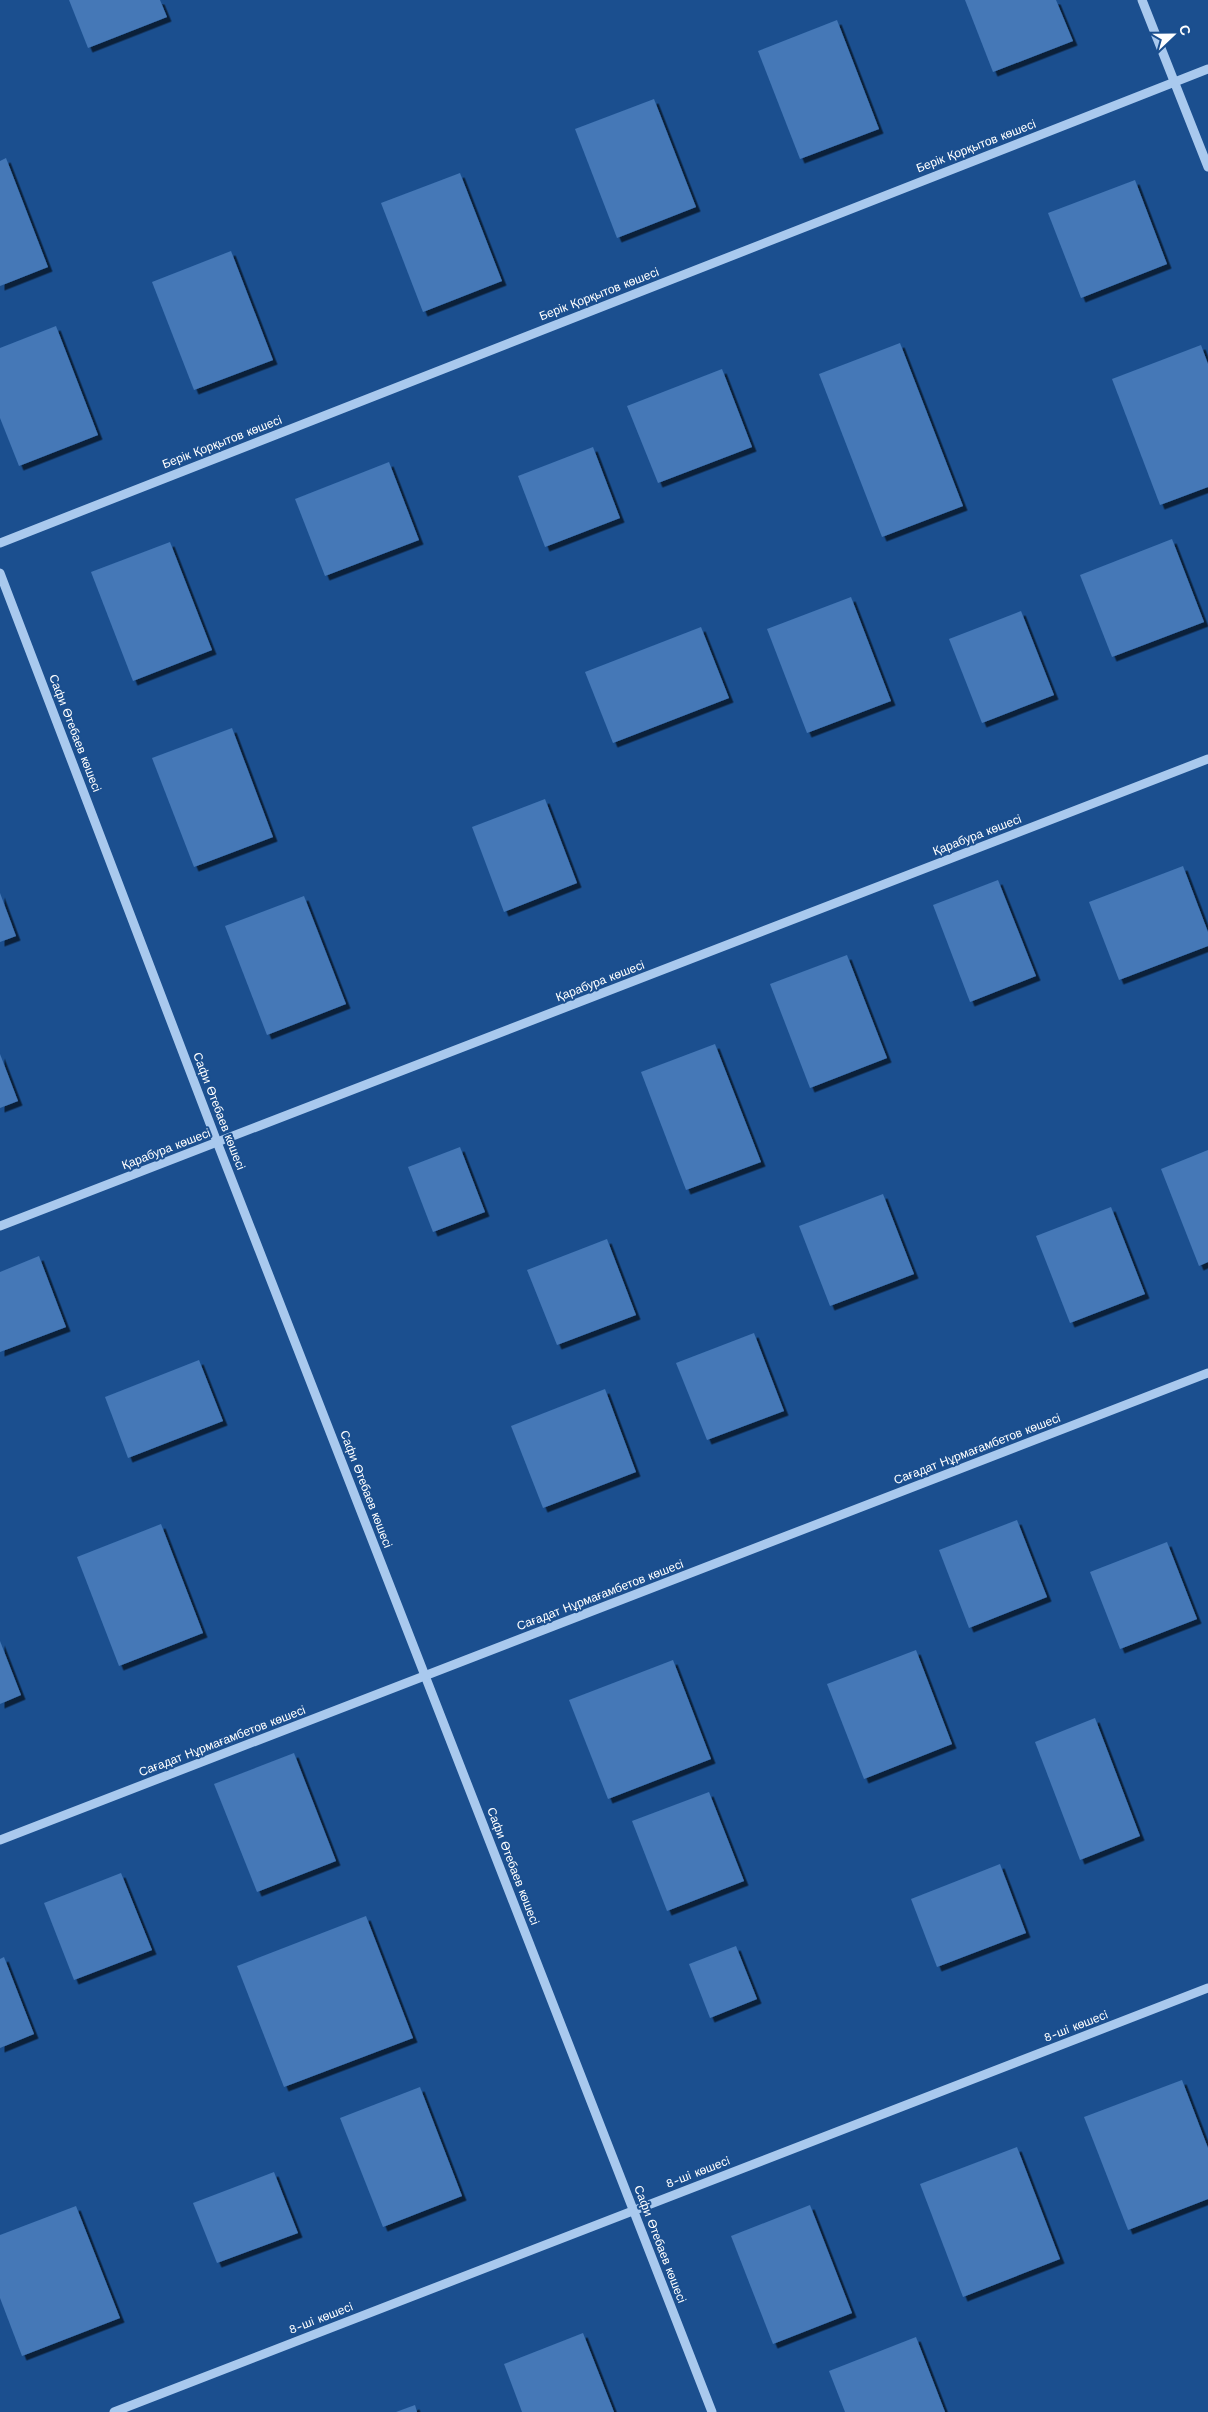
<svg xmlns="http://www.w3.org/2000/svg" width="1208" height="2412" viewBox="0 0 1208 2412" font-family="'Work Sans',sans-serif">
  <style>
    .building { fill: #4478b7; filter: url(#shadow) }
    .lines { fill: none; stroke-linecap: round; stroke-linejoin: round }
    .minor { stroke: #a9c9ee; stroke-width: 9 }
    .labels { text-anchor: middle; stroke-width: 4; stroke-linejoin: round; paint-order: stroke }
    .street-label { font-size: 12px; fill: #fff; stroke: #1b4f8f }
  </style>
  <defs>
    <filter id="shadow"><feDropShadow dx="4.5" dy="4.5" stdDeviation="0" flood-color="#0009"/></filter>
  </defs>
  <rect width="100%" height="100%" fill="#1b4f8f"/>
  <g class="building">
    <polygon points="69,0 160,0 167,17 88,48"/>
    <polygon points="965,0 1056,0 1073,41 993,72"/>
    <polygon points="837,20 879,129 800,159 758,51"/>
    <polygon points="654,99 696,207 617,238 575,129"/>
    <polygon points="6,158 48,267 0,286 0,161"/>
    <polygon points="460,173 502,281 423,312 381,203"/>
    <polygon points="1135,180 1167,264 1081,298 1048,213"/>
    <polygon points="231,251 273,360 194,390 152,282"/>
    <polygon points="56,326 98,435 19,466 0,418 0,348"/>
    <polygon points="900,343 963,506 882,537 819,374"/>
    <polygon points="1201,345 1208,364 1208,487 1160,505 1112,379"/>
    <polygon points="722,369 752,447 658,483 627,406"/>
    <polygon points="593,447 620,518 545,547 518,476"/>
    <polygon points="389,462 419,540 325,576 295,499"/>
    <polygon points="1172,539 1204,622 1112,657 1080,575"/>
    <polygon points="170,542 212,650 133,681 91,572"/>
    <polygon points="851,597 891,701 807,733 767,629"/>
    <polygon points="1021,611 1054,695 982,723 949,639"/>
    <polygon points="701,627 729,698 613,743 585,672"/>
    <polygon points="232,728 273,837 194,867 152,758"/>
    <polygon points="545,799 577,883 504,912 472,827"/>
    <polygon points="1183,866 1208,932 1208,946 1119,980 1089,902"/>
    <polygon points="998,880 1036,976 970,1002 933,905"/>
    <polygon points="0,893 16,936 0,942"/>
    <polygon points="304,896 346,1004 267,1035 225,926"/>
    <polygon points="847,955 887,1058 810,1088 770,984"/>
    <polygon points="715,1044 761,1162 686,1190 641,1072"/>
    <polygon points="0,1054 18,1101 0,1108"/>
    <polygon points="460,1147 485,1212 433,1232 408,1167"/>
    <polygon points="1208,1150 1208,1262 1199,1266 1161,1169"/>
    <polygon points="883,1194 914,1274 830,1306 799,1226"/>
    <polygon points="1111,1207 1145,1294 1070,1323 1036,1236"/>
    <polygon points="607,1239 636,1315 557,1345 527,1270"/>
    <polygon points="39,1256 66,1327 0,1352 0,1272"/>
    <polygon points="754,1333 784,1411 707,1440 676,1363"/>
    <polygon points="199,1360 223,1421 128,1458 105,1397"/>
    <polygon points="605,1389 636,1472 543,1508 511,1426"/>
    <polygon points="1017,1520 1047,1597 969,1628 939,1550"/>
    <polygon points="161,1524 203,1633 119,1666 77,1557"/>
    <polygon points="1167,1542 1197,1619 1120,1649 1090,1572"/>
    <polygon points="0,1641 21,1695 0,1704"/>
    <polygon points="916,1650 952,1744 864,1779 827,1684"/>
    <polygon points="673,1660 711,1759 608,1799 569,1700"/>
    <polygon points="1095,1718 1140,1836 1080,1860 1035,1742"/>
    <polygon points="294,1753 336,1861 257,1892 214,1784"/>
    <polygon points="709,1792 744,1881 667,1911 632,1821"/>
    <polygon points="1000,1864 1026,1933 937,1967 911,1899"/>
    <polygon points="121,1873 152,1950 74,1980 44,1903"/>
    <polygon points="366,1916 413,2038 284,2087 237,1966"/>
    <polygon points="736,1946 757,1999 710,2018 689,1964"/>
    <polygon points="4,1957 34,2034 0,2048 0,1959"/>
    <polygon points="1182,2080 1208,2148 1208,2199 1128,2230 1084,2117"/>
    <polygon points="420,2087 462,2196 383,2227 340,2118"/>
    <polygon points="1017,2147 1060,2259 963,2297 920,2184"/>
    <polygon points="274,2172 298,2233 217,2263 193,2203"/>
    <polygon points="810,2205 852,2313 773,2344 731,2236"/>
    <polygon points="76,2206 120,2318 22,2356 0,2298 0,2235"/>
    <polygon points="583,2333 614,2412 522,2412 504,2364"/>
    <polygon points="916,2337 945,2412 845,2412 829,2371"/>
    <polygon points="415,2405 417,2412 396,2412"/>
  </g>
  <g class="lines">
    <g class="minor">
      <polyline points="1142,0 1208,167"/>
      <polyline points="0,543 1208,69"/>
      <polyline points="0,573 217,1142 712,2412"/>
      <polyline points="0,1226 1208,759"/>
      <polyline points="0,1840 1208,1373"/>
      <polyline points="114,2412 1208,1988"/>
    </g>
  </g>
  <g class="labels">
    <g class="street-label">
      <text transform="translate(976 146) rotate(-21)" y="4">Берік Қорқытов көшесі</text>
      <text transform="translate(599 294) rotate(-21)" y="4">Берік Қорқытов көшесі</text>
      <text transform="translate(222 442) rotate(-21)" y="4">Берік Қорқытов көшесі</text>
      <text transform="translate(75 733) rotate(69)" y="4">Сафи Өтебаев көшесі</text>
      <text transform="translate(977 835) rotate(-21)" y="4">Қарабура көшесі</text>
      <text transform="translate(600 981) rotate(-21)" y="4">Қарабура көшесі</text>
      <text transform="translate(219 1111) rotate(69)" y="4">Сафи Өтебаев көшесі</text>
      <text transform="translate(166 1149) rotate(-21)" y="4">Қарабура көшесі</text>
      <text transform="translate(977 1449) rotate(-21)" y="4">Сағадат Нұрмағамбетов көшесі</text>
      <text transform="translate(366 1489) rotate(69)" y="4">Сафи Өтебаев көшесі</text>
      <text transform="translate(600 1595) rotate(-21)" y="4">Сағадат Нұрмағамбетов көшесі</text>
      <text transform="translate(222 1741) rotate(-21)" y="4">Сағадат Нұрмағамбетов көшесі</text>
      <text transform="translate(513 1866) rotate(69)" y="4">Сафи Өтебаев көшесі</text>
      <text transform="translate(1076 2026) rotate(-21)" y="4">8-шi көшесi</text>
      <text transform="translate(698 2172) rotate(-21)" y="4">8-шi көшесi</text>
      <text transform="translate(660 2244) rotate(69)" y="4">Сафи Өтебаев көшесі</text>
      <text transform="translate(321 2318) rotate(-21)" y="4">8-шi көшесi</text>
    </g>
  </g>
  <g transform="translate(1173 35) rotate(68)" stroke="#1b4f8f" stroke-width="4" paint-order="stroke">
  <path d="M0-4L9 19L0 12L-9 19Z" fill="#ffffff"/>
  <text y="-8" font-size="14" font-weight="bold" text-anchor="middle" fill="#ffffff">С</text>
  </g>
</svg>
